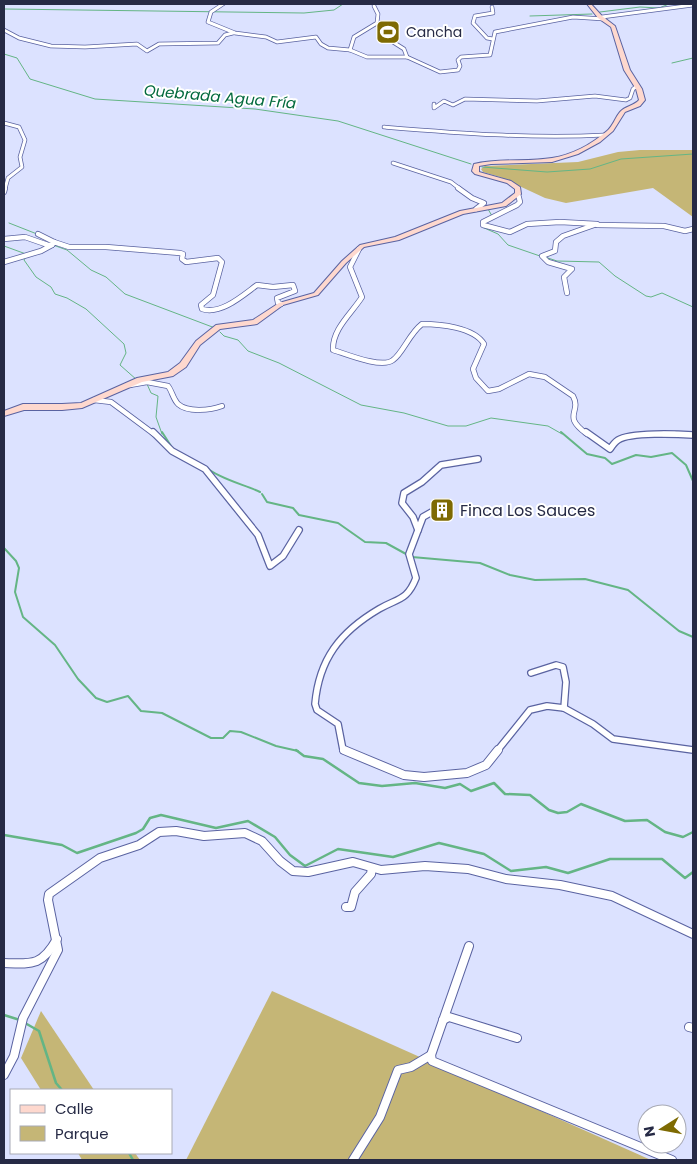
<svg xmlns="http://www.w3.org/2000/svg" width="697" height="1164" viewBox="0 0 697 1164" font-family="Poppins,sans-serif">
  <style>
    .green { fill: #c5b676 }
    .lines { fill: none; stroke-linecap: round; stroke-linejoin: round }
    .stream-far2 { stroke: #64b585; stroke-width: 1 }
    .stream-far1 { stroke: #64b585; stroke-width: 2 }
    .stream { stroke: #64b585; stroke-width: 2.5 }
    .minor-far3-casing { stroke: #5a63a1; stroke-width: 4.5 }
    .minor-far2-casing { stroke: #5a63a1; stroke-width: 6 }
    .minor-far1-casing { stroke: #5a63a1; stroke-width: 8 }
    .minor-casing { stroke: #5a63a1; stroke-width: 10 }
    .secondary-casing { stroke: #5a63a1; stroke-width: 2 }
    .minor-far3 { stroke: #fff; stroke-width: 3 }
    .minor-far2 { stroke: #fff; stroke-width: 4.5 }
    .minor-far1 { stroke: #fff; stroke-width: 5.5 }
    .minor { stroke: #fff; stroke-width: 8 }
    .secondary { fill: #fed8ce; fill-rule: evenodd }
    .labels { text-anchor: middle; stroke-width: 4; stroke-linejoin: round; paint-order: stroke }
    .far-poi-label { font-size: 14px; fill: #262a45; stroke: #fff; text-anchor: start }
    .far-water-label { font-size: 15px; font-style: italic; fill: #02693d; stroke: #fff }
    .poi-label { font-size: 16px; fill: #262a45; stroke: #fff; text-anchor: start }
  </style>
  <rect width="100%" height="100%" fill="#dce2ff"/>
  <g class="green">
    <polygon points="640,150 693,150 693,217 653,188 566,203 545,198 500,177 483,172 481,169 485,166 578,162 618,152"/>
    <polygon points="272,991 651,1160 186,1160"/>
    <polygon points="41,1011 94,1090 41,1090 21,1058"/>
    <polygon points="78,1153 135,1153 140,1160 82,1160"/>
  </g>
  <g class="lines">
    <g class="stream-far2">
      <polyline points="4,9 304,13 334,10 343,4"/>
      <polyline points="600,12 640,7 659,8 669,4"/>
      <polyline points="530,16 592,14"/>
      <polyline points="4,54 17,58 30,79 95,99 255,109 338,121 471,164"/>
      <polyline points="672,63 693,58"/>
      <polyline points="482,167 547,172 590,169 621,159 693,154"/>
      <polyline points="488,209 492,216"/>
      <polyline points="482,222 482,227 498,234 508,245 540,256"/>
      <polyline points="9,223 37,234"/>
      <polyline points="53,245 67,250 91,270 106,277 125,294 215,328"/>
      <polyline points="4,246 26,254"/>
      <polyline points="26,256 24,260 36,277 51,287 55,294 67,298 86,309 124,344 126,353 120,365 137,380"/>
      <polyline points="545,257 557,261 599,262 615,276 646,296 651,297 662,293 693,307"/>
      <polyline points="220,332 224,336 238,340 248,351 279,363 361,405 404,413 448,426 466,426 491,418 548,426 562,434"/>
      <polyline points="147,384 151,393 158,396 156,417 162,434"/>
    </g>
    <g class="stream-far1">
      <polyline points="162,432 171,446"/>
      <polyline points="561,432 587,454 605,458 612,464 636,455 651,457 672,453 686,465 693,481"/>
      <path d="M 207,468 C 218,478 245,485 260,492"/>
      <polyline points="262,494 267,502 293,508 299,515 338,523 365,542 386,543 406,554"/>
      <polyline points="4,548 16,561 19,568 15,592 23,617 55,645 78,679 96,698 107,702 128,696 141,711 162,713 211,738 223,738 230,731 241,732 276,746 298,751"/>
      <polyline points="412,557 480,563 510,575 535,580 585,579 628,590 679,631 693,637"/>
    </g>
    <g class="stream">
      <polyline points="296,750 304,756 323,759 359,783 382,786 415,783 445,788 460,784 471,791 494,783 505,794 530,795 549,810 558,813 567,812 581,804 625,821 647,820 665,832 683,837 693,832"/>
      <polyline points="4,835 62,845 77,853 136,833 143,829 150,818 161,815 216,828 248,821 275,837 290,855 305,866 338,849 393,857 439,843 484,854 511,871 546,867 568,873 610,859 662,859 685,878 693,872"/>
      <polyline points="4,1015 20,1020"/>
      <polyline points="25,1023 39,1031 56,1083 62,1090"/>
      <polyline points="129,1153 133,1160"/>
    </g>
    <g class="minor-far3-casing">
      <g id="minor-far3">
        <polyline points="223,4 211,12 208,22 235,33 266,37 277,42 316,37 321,44 328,48 350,50 367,57 407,57 440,72 458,70 460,66 458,60 461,57 490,55 495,32 573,17 604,19"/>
        <polyline points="492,7 493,13 475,16 473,23 487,38 493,39"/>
        <polyline points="602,17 693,5"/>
        <polyline points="4,30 19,38 51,46 85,47 137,44 147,51 159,44 218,43 225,35 233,33"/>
        <polyline points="393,42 404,49 407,57"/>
        <polyline points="350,50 354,37 377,23 378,14 374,6"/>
        <polyline points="434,104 434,108 444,101 453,105 465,99 537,101 595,96 626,100 630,98 633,89 637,86"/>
        <polyline points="4,123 19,127 25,140 20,157 22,167 8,178 5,189"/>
        <path d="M 384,127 C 458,133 531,139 605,135"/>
        <polyline points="393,163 451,182 460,189"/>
      </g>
    </g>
    <g class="minor-far2-casing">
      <g id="minor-far2">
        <polyline points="458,188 472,198 484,203 476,209"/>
        <polyline points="4,192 5,188"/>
        <polyline points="518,194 520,202 517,205 483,222 483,225 510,232 527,224 560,222 597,224 563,236 556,242 555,251 542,256 548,262 572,269 564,277 567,293"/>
        <polyline points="597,225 664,226 685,231 693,229"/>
        <polyline points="38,234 54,242"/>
        <path d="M 4,239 L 25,237 L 48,245 L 52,245 L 54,242 L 69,247 L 106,247 L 180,253 L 183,254 L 182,259 L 186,262 L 218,258 L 222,262 L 213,295 L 201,305 L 202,309 C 221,315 242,296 257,285 L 273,287 L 293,285 L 295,291 L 277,298 L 278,303 L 281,304"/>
        <path d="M 359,249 L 350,267 L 362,297 C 352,313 332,329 333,350 C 346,354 382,369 393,360 C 403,353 409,334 422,324 C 439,324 474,327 484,344 L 473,369 L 476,378 L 488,391 L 499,389 L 529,374 L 545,377 L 573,396 C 582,413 561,415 587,434"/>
        <polyline points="4,262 41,251 52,245"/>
        <path d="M 130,385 L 147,382 L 168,386 C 172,391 173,399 178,404 C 188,413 211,410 222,406"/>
        <polyline points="94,400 111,402 154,434"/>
        <polyline points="663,434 675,434"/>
      </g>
    </g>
    <g class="minor-far1-casing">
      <g id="minor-far1">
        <polyline points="153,432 172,451 205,469 258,535 270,566 283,556 299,530"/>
        <path d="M 586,432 L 610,449 C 612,446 615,442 618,440 C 630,432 678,434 693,435"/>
        <polyline points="418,530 413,517 402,503 404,493 422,482 441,465 478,459"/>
        <polyline points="531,673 556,665 563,667 566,682 564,708"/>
        <path d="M 347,751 L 343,750 L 338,724 L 317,710 L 315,704 C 319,659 340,632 379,609 C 398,598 407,601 416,578 L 409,554 L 423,517 L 437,509"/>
        <polyline points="497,751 530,710 547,706 564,708 593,724 613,739 693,750"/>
      </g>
    </g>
    <g class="minor-casing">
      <g id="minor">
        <polyline points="344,750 404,775 424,777 467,773 486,765 498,750"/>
        <polyline points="346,907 351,907 355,892 371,874 372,868"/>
        <polyline points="469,946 431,1055 432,1061 672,1160"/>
        <path d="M 4,963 C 32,964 42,966 57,939"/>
        <polyline points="443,1020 449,1017 517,1038"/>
        <polyline points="689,1027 693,1028"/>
        <polyline points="4,1075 14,1056 23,1018 58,950 48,900 49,894 100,858 139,845 159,832 176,831 204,836 245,833 262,841 280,861 293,871 308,872 353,862 381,870 425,866 468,869 506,879 560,885 612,896 693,934"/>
        <polyline points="353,1160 380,1117 398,1070 411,1067 431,1055"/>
      </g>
    </g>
    <g class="secondary-casing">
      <path id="secondary" d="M 587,4 L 591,4 L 602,16 L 615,26 L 630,70 L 642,89 L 645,100 L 640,106 L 625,112 L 613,131 L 600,142 L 578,154 L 552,162 L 491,164 L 479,166 L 479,172 L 511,181 L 520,187 L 521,194 L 506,206 L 463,214 L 399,240 L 364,247 L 346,263 L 318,295 L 283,305 L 257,324 L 220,329 L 200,345 L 186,367 L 173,376 L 142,382 L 82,408 L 62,410 L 24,410 L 4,416 L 4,411 L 23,404 L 62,404 L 81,403 L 137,378 L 168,372 L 180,363 L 196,341 L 216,325 L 253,320 L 279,303 L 314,293 L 342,261 L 360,245 L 395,237 L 460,211 L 502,203 L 515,193 L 515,189 L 507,183 L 475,174 L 472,171 L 474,164 C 500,158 526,162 552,158 C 572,155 592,144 607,131 C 613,126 615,118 620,112 C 625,106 634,106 639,100 L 636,89 L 624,70 L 611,27 L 598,18 Z"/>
    </g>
    <use href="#minor-far3" class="minor-far3"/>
    <use href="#minor-far2" class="minor-far2"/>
    <use href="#minor-far1" class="minor-far1"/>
    <use href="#minor" class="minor"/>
    <use href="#secondary" class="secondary"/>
  </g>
  <defs>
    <g id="stadium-square" transform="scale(1.25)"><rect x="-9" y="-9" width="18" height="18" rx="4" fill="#7e6a02" stroke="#fff"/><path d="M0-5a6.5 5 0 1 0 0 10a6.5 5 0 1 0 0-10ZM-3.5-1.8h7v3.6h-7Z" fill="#fff"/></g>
    <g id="building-square" transform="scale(1.25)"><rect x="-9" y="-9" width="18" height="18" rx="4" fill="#7e6a02" stroke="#fff"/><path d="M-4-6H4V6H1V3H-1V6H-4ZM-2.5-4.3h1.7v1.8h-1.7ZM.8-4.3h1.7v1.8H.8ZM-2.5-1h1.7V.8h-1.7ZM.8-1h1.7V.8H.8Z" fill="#fff"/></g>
  </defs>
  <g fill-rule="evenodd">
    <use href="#stadium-square" x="388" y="32"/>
    <use href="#building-square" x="442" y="510"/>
  </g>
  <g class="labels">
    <g class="far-poi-label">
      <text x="406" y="37">Cancha</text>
    </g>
    <g class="far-water-label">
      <text transform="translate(220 97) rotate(5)" y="5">Quebrada Agua Fría</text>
    </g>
    <g class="poi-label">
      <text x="460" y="516">Finca Los Sauces</text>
    </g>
  </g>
  <rect width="697" height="1164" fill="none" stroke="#262a45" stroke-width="10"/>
  <rect x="10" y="1089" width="162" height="65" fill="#ffffff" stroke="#a8aab5"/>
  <rect x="20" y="1105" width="25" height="8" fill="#fed8ce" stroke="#a8aab5"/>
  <text x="55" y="1114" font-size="15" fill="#262a45">Calle</text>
  <rect x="20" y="1126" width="25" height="15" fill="#c5b676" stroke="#a8aab5"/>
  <text x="55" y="1139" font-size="15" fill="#262a45">Parque</text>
  <g transform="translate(662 1129) rotate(259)"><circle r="24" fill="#ffffff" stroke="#a8aab5"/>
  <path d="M0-4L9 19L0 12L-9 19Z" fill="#7e6a02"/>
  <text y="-8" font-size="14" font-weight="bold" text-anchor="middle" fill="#262a45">N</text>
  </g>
</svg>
